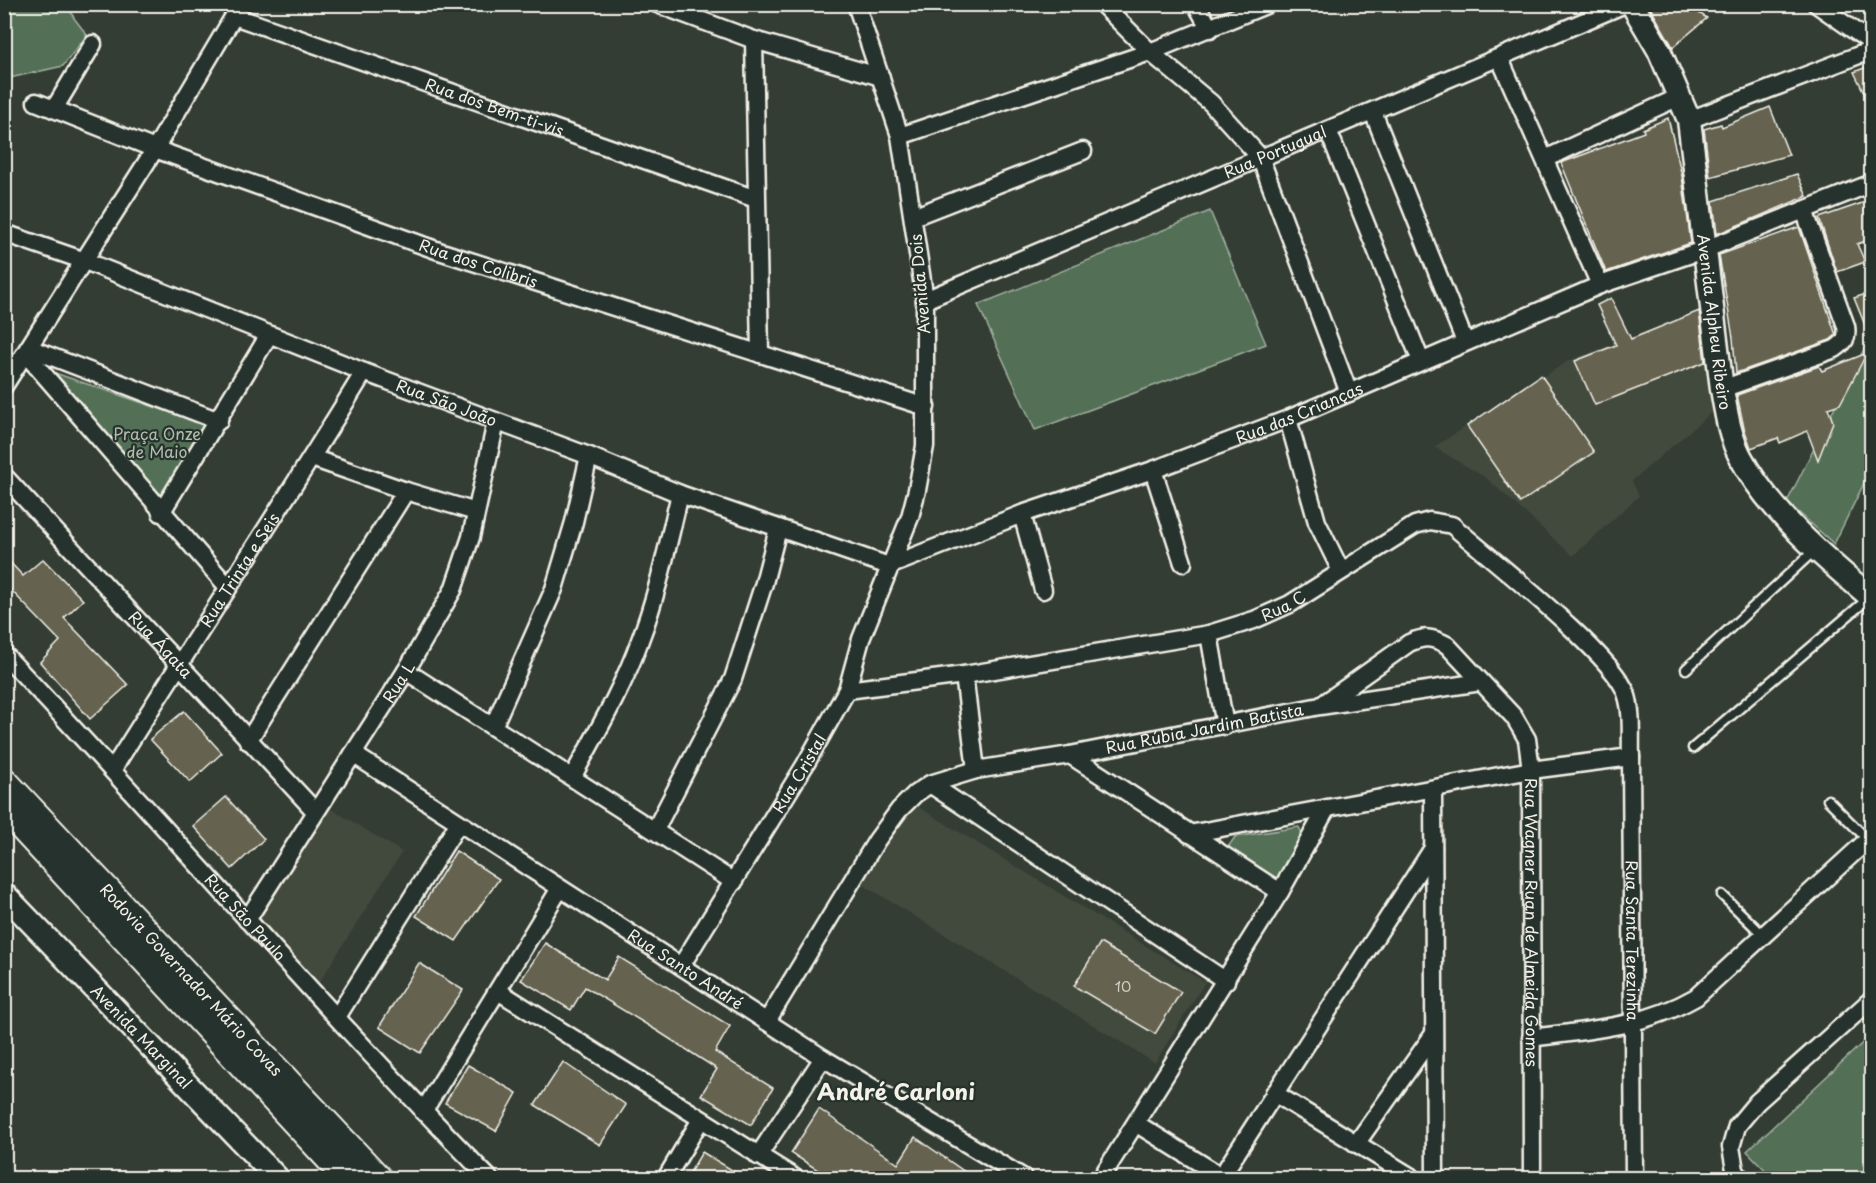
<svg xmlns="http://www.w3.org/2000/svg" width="1876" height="1183" viewBox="0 0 1876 1183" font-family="'Playpen Sans',sans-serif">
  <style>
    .built { fill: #42493c }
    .green { fill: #526f57; stroke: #a3b0a0; stroke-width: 1.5 }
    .building { fill: #65644f; stroke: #f4f1e8; stroke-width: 1.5 }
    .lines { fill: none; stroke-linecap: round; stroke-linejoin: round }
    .lane-casing { stroke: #f4f1e8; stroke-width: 13 }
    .street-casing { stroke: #f4f1e8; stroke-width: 21 }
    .secondary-casing { stroke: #f4f1e8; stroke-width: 27 }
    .primary-casing { stroke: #f4f1e8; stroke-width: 30 }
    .lane { stroke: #26332d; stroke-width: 8 }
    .street { stroke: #26332d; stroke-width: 16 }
    .secondary { stroke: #26332d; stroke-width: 22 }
    .primary { stroke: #26332d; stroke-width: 26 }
    .labels { text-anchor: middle; stroke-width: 4.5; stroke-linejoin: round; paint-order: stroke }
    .number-label { font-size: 14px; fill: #d0cec2 }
    .street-label { font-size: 16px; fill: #f4f1e8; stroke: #26332d }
    .park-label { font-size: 16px; fill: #b3bdae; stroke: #26332d }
    .district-label { font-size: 22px; font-weight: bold; fill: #f4f1e8; stroke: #26332d }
  </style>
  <rect width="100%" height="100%" fill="#333d34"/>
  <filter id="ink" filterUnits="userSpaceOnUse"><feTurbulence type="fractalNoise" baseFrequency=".0167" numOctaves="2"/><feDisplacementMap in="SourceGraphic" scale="12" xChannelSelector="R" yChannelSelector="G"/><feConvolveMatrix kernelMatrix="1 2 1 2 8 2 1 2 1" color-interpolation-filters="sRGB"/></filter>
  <g filter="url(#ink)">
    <g class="built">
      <polygon points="1703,310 1713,411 1632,481 1639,496 1573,556 1486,478 1434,447 1568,361"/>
      <polygon points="912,803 1205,982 1155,1063 862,884"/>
      <polygon points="330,808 402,852 319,983 257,917"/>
    </g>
    <g class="green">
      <polygon points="5,4 68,5 74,18 87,35 63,66 5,79"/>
      <polygon points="1210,211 1266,344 1035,430 978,305"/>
      <polygon points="1871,335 1871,469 1834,544 1787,502"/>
      <polygon points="49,371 210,426 162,501"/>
      <polygon points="1299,827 1303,836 1277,883 1226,850 1235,837"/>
      <polygon points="1871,1035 1871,1178 1773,1178 1747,1151"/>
    </g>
    <g class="building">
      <polygon points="1648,4 1685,4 1707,18 1673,47"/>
      <polygon points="1872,65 1872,109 1854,72"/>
      <polygon points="1770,107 1789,155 1710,177 1704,129 1721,124 1722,127"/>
      <polygon points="1668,118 1682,176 1691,243 1606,272 1561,163 1644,132 1643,129"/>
      <polygon points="1797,174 1807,196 1717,234 1713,201"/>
      <polygon points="1868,201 1872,209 1872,239 1857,244 1865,262 1837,272 1819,218"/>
      <polygon points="1799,227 1836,335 1830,340 1736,373 1733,338 1719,255"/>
      <polygon points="1872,292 1872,340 1871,340 1854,298"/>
      <polygon points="1611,298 1631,339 1699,311 1705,362 1595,405 1575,361 1616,345 1597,305"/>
      <polygon points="1867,353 1840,404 1828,408 1833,422 1818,460 1807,431 1780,443 1778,438 1751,448 1744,428 1737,395 1819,366 1822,371"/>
      <polygon points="1541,375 1594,452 1520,503 1467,426"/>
      <polygon points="4,556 23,576 43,559 83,600 64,618 128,685 90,719 40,662 60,641 4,583"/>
      <polygon points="184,711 222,753 190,782 150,739"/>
      <polygon points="226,797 264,839 232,869 193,826"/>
      <polygon points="456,851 499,879 456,941 416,916"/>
      <polygon points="545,943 605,980 619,957 730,1026 715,1052 773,1088 751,1125 701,1095 717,1069 659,1032 585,987 571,1010 521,980"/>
      <polygon points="1100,943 1181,992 1155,1034 1074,986"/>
      <polygon points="419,963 463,990 420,1053 379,1027"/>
      <polygon points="563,1062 626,1105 600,1145 535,1105"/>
      <polygon points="468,1065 517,1093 496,1131 445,1103"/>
      <polygon points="819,1109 898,1164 915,1137 975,1179 832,1179 791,1153"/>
      <polygon points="702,1152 747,1179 686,1179"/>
    </g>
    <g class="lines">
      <g class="lane-casing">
        <g id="lane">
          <polyline points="1686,669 1816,549"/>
          <polyline points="1693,748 1870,597"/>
          <polyline points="1828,800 1868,840"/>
          <polyline points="1722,895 1764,936"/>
        </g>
      </g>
      <g class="street-casing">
        <g id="street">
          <polyline points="657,4 754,40 881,77"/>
          <polyline points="1102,4 1150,52 1211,103 1260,157 1349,393"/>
          <polyline points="1196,4 1210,29"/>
          <polyline points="1816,4 1872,43"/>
          <path id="s1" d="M 234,16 L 756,199"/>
          <polyline points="754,40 760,354"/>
          <polyline points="1500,59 1600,285"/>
          <path id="s2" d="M 36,102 L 155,149 L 439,251 L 926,407"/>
          <polyline points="54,109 93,44"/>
          <polyline points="1373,112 1465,342"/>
          <polyline points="1689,120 1872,50"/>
          <polyline points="1328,130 1421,361"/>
          <polyline points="900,136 1150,52 1268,4"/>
          <polyline points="1545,159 1681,96"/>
          <polyline points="913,217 1083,151"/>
          <path id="s3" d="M 4,233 L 85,261 L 364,372 L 589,456 L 680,494 L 889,566"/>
          <path id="s4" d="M 925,300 L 1625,4"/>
          <polyline points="29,348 219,421"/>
          <polyline points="26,354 227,586"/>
          <polyline points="4,386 155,149 241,4"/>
          <path d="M 1722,389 L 1835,349 C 1845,342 1848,338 1846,326 L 1804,210"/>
          <polyline points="1288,419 1317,522 1341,571"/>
          <polyline points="312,458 406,491 476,512"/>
          <polyline points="1153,470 1183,563"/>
          <path id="s5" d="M 4,476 L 315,811"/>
          <polyline points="161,513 269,335"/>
          <polyline points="1022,514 1043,590"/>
          <path id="s6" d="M 889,566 L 1022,514 L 1153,470 L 1288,419 L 1600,285 L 1706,249 L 1872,183"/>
          <polyline points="1209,634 1225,726"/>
          <path id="s7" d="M 4,654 C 168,827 322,1009 489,1178"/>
          <polyline points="406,671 734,882"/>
          <polyline points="964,675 976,770"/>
          <path id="s8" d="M 847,690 L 964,675 L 1209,634 L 1254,620 L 1290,604 L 1415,525 L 1430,521 L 1452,525 C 1488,557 1613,654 1626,693 C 1633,712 1630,737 1631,757 L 1634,1178"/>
          <path id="s9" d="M 1323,704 L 1409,643 C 1425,636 1432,637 1447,645 L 1514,717 L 1527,739 L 1531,770 L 1532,1178"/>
          <polyline points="493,727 554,589 574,522 589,456"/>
          <polyline points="248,741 406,491"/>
          <path id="s10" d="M 353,754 L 823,1058 L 1024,1178"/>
          <polyline points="1070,755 1280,892"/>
          <path id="s11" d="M 113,769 C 196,636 283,506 364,372"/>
          <path d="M 573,776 C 597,732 623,688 640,640 C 658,593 668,543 680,494"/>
          <polyline points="930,784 1226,981"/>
          <polyline points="1433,791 1435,1178"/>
          <polyline points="655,830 733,679 764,583 778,529"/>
          <polyline points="1189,834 1531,770 1631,757"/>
          <path id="s12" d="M 247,920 L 406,671 L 453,590 L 471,537 L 496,422"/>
          <path id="s13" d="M 681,966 L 805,765 L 847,690 L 861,639 L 910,517 L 917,490 L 925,446 L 925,300 L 900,136 L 856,4"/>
          <polyline points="498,991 795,1178"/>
          <polyline points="337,1017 458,824"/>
          <path id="s14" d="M 767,1021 L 877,840 L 899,810 L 915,794 L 930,784 L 976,770 L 1070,755 L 1320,706 L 1481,682"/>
          <path d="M 1531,1038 C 1590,1030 1644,1027 1696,997 L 1872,836"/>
          <polyline points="1274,1093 1413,1178"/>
          <polyline points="423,1112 559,890"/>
          <polyline points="1137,1124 1224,1178"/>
          <polyline points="1356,1144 1433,1035"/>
          <polyline points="758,1156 823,1058"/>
          <polyline points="1221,1177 1433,848"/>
          <polyline points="666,1178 700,1121"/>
          <polyline points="1101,1178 1280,892 1327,808"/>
          <polyline points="1740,1178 1735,1170 1731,1147 1737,1126 1757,1102 1872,999"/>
        </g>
      </g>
      <g class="secondary-casing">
        <g id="secondary">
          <path id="s15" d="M 1632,4 L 1659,50 L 1689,120 L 1722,389 C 1726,411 1729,435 1740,456 C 1768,510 1825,559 1872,598"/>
          <path id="s16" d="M 4,894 L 277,1178"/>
        </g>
      </g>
      <g class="primary-casing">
        <g id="primary">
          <path id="s17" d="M 4,781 L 378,1178"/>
          <polyline points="4,808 347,1178"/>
        </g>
      </g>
      <use href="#lane" class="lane"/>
      <use href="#street" class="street"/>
      <use href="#secondary" class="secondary"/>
      <use href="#primary" class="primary"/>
    </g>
  </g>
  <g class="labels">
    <g class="number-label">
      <text x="1123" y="992">10</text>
    </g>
    <g class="street-label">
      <text dy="6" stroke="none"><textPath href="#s1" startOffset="276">Rua dos Bem-ti-vis</textPath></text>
      <text dy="6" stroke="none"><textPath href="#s4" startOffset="380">Rua Portugual</textPath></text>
      <text dy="6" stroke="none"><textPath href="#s2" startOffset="471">Rua dos Colibris</textPath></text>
      <text transform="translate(920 284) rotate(-95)" y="6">Avenida Dois</text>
      <text dy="6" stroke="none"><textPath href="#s15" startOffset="333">Avenida Alpheu Ribeiro</textPath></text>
      <text dy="6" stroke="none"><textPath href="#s3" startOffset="474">Rua São João</textPath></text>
      <text dy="6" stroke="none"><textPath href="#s6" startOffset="438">Rua das Crianças</textPath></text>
      <text dy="6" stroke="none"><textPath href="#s11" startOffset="236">Rua Trinta e Seis</textPath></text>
      <text dy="6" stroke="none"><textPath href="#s8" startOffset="446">Rua C</textPath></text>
      <text dy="6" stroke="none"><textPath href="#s5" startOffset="230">Rua Ágata</textPath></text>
      <text dy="6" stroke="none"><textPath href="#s12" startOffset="282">Rua L</textPath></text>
      <text dy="6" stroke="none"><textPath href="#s14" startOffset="570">Rua Rúbia Jardim Batista</textPath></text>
      <text dy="6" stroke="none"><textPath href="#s13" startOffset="226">Rua Cristal</textPath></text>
      <text dy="6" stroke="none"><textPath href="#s7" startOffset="357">Rua São Paulo</textPath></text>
      <text dy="6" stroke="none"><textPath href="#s9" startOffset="453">Rua Wagner Ruan de Almeida Gomes</textPath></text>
      <text dy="6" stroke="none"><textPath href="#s8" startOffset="1130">Rua Santa Terezinha</textPath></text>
      <text dy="6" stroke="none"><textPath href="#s10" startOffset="396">Rua Santo André</textPath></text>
      <text dy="6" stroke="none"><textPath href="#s17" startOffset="273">Rodovia Governador Mário Covas</textPath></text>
      <text dy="6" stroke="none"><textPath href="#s16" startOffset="198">Avenida Marginal</textPath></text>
    </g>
    <g class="park-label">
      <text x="157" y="440">Praça Onze<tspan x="157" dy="18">de Maio</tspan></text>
    </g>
    <g class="district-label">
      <text x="896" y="1100">André Carloni</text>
    </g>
  </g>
  <rect width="1876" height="1183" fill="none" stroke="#26332d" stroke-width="24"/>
  <rect x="12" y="12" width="1852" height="1159" fill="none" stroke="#f4f1e8" stroke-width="2" filter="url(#ink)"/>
</svg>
